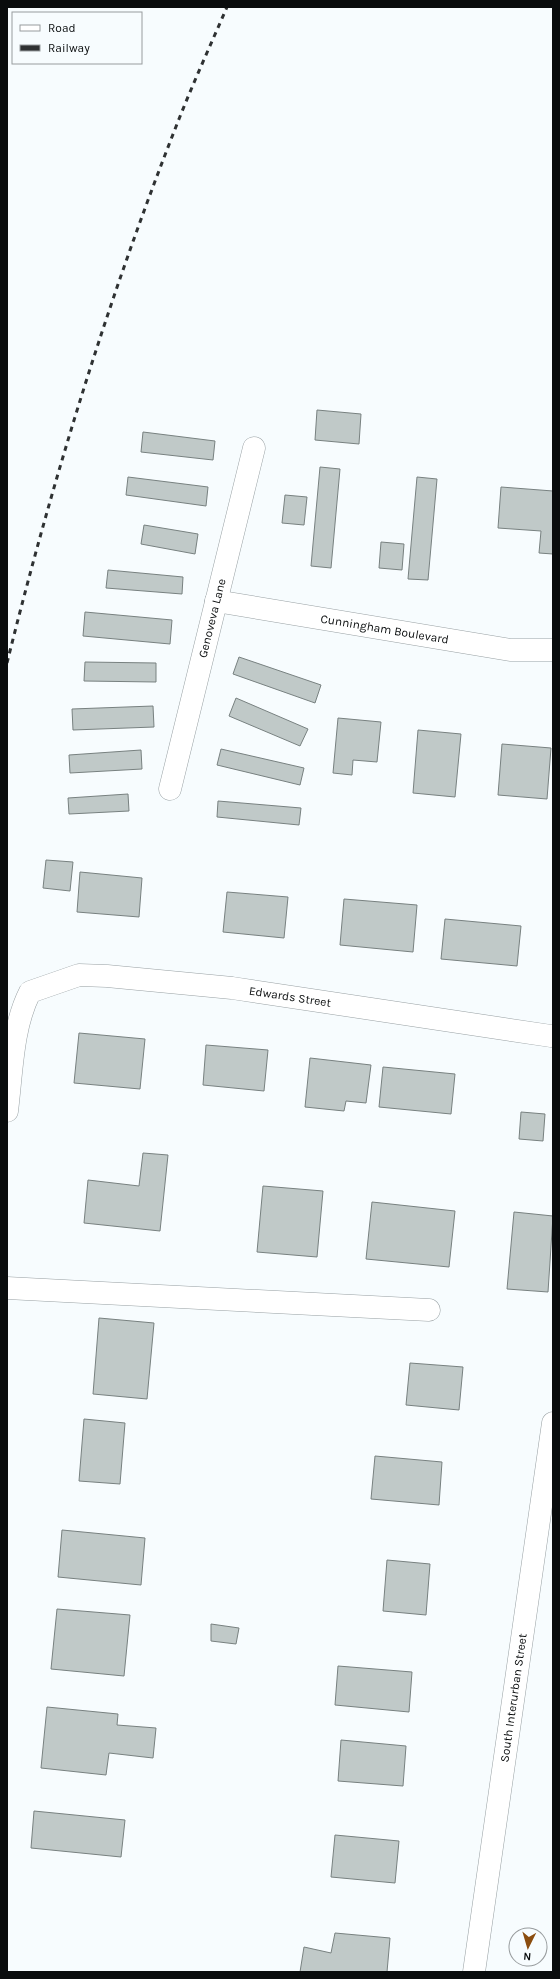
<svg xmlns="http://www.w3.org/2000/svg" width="560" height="1979" viewBox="0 0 560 1979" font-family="Karla,sans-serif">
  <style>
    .building { fill: #c0c9c8; stroke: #788180 }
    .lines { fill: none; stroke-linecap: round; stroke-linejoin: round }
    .minor-casing { stroke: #98a0a3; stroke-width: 23 }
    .minor { stroke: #fff; stroke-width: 22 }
    .rail { stroke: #2e3132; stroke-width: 3; stroke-dasharray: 5 5; stroke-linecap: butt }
    .labels { text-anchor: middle; stroke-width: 3.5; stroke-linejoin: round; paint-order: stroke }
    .street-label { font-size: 12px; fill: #090c0d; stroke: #f7fcfe }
  </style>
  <rect width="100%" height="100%" fill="#f7fcfe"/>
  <g class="building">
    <polygon points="317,410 361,414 359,444 315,440"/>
    <polygon points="143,432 215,441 213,460 141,452"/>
    <polygon points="320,467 340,469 331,568 311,566"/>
    <polygon points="128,477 208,487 206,506 126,495"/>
    <polygon points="417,477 437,479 428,580 408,579"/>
    <polygon points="501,487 553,491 553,554 539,553 541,531 498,528"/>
    <polygon points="285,495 307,497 304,525 282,523"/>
    <polygon points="144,525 198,534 195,554 141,544"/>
    <polygon points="381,542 404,544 402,570 379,568"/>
    <polygon points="108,570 183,577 182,594 106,588"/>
    <polygon points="85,612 172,620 170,644 83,636"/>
    <polygon points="239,657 321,685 315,703 233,674"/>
    <polygon points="85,662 156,663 156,682 84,681"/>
    <polygon points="236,698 308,729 300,746 229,716"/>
    <polygon points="153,706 154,727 73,730 72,709"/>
    <polygon points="338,718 381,722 377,762 353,760 352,775 333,773"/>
    <polygon points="418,730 461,734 455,797 413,793"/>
    <polygon points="502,744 551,748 547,799 498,795"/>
    <polygon points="221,749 304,768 300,785 217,765"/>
    <polygon points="141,750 142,769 70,773 69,755"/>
    <polygon points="128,794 129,811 69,814 68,798"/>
    <polygon points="218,801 301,808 299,825 217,817"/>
    <polygon points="46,860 73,862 70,891 43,888"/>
    <polygon points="80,872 142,878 139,917 77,912"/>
    <polygon points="227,892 288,897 284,938 223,932"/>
    <polygon points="344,899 417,905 413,952 340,945"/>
    <polygon points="445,919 521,926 517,966 441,959"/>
    <polygon points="79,1033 145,1039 140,1089 74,1083"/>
    <polygon points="206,1045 268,1050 264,1091 203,1085"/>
    <polygon points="310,1058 371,1065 366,1103 346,1101 344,1111 305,1107"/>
    <polygon points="383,1067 455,1074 451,1114 379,1107"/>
    <polygon points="521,1112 545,1114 543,1141 519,1139"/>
    <polygon points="143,1153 168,1155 160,1231 84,1223 88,1180 139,1186"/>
    <polygon points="263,1186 323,1191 317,1257 257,1252"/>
    <polygon points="372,1202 455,1211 449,1267 366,1259"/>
    <polygon points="514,1212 553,1216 548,1292 507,1289"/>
    <polygon points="99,1318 154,1323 147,1399 93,1394"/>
    <polygon points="410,1363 463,1367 459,1410 406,1405"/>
    <polygon points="84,1419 125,1423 120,1484 79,1481"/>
    <polygon points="375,1456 442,1462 439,1505 371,1499"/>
    <polygon points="62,1530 145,1538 141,1585 58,1577"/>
    <polygon points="387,1560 430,1564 426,1615 383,1611"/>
    <polygon points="57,1609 130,1615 124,1676 51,1669"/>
    <polygon points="211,1624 239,1628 236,1644 211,1641"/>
    <polygon points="338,1666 412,1672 409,1712 335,1705"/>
    <polygon points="47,1707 118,1714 117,1725 156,1728 153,1758 109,1753 106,1775 41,1768"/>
    <polygon points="341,1740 406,1746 403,1786 338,1781"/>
    <polygon points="34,1811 125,1820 121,1857 31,1848"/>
    <polygon points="335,1835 399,1841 395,1883 331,1877"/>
    <polygon points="335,1933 390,1938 387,1972 300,1972 304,1947 331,1953"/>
  </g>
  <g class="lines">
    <g class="minor-casing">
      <g id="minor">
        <path id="s1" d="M 216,601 L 510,650 L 553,650"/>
        <path id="s2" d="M 170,789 L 254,448"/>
        <path id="s3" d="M 7,1111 C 12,1072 12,1027 30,992 L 79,975 L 107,976 L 232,988 L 551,1036"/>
        <polyline points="7,1288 429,1310"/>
        <path id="s4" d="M 474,1972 L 553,1423"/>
      </g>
    </g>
    <use href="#minor" class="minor"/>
    <path class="rail" d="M 7,663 C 53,478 109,296 179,119 C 194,81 211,44 227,7"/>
  </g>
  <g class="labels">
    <g class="street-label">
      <text dy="4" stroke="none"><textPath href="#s2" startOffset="176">Genoveva Lane</textPath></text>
      <text dy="4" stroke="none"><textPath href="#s1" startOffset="171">Cunningham Boulevard</textPath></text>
      <text dy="4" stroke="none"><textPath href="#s3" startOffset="386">Edwards Street</textPath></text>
      <text dy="4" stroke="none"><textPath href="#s4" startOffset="277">South Interurban Street</textPath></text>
    </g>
  </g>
  <rect width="560" height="1979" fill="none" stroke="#090c0d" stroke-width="16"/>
  <rect x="12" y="12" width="130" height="52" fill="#f7fcfe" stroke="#989c9e"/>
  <rect x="20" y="25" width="20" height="6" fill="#ffffff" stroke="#989c9e"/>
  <text x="48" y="32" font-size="12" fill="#090c0d">Road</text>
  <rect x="20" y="45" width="20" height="6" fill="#2e3132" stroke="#989c9e"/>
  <text x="48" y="52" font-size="12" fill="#090c0d">Railway</text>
  <g transform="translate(528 1947) rotate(185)"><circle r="19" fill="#f7fcfe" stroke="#989c9e"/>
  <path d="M0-3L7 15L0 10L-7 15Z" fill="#8b4d0f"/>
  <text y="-6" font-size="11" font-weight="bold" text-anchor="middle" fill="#090c0d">N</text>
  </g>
</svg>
